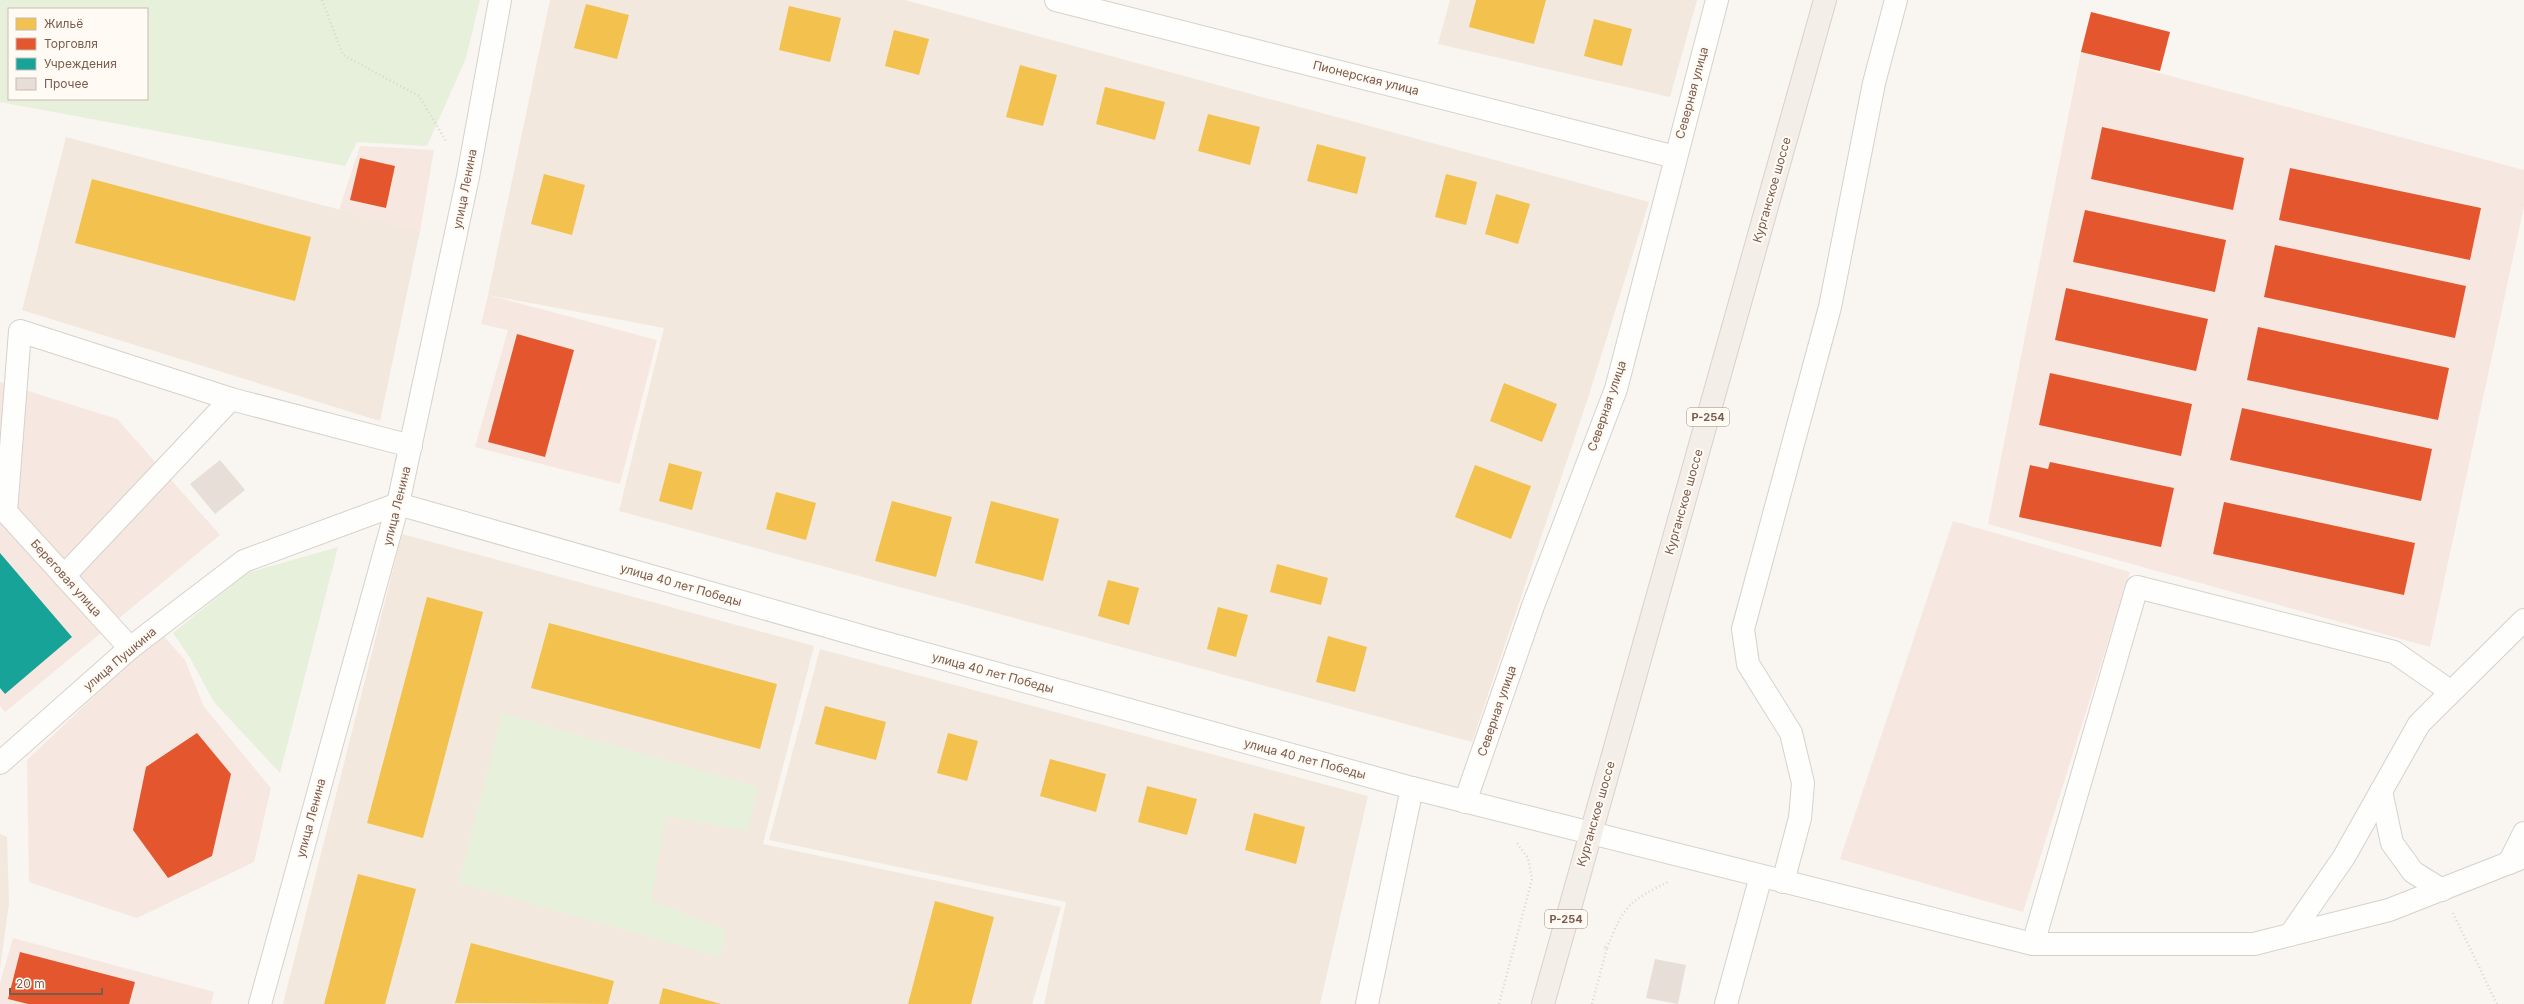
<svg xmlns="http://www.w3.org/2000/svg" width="2524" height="1004" viewBox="0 0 2524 1004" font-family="Inter,sans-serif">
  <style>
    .residential { fill: #f2e8de }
    .commercial { fill: #f6e8e1 }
    .green { fill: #e7f0db; fill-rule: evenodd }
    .homes { fill: #f2c14e }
    .shops { fill: #e4572e }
    .public { fill: #17a398 }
    .building { fill: #e6ded7 }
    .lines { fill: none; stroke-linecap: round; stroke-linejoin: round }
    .minor-casing { stroke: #d7d1cb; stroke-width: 24 }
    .major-casing { stroke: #dad1cc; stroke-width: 24 }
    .path { stroke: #dcd5d0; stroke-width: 2.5; stroke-dasharray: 1 3; stroke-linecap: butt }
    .minor { stroke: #fefefd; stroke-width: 22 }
    .major { stroke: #f3eee8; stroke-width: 22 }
    .labels { text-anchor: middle; stroke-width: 4; stroke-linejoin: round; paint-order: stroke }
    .shield { fill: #fffaf3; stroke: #a28b7f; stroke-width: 1 }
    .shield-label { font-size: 11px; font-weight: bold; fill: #7a5c4d }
    .street-label { font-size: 12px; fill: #7a5c4d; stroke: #fffaf3 }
  </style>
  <rect width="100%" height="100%" fill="#f9f5f0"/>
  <g class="residential">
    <polygon points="550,0 905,0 1649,202 1587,401 1472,742 619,511 664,328 488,295"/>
    <polygon points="1450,0 1697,0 1670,97 1438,44"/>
    <polygon points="66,137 420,231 380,421 22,310"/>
    <polygon points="402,534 814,646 763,844 1061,907 1032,1004 283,1004"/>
    <polygon points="820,649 1368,796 1320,1004 1044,1004 1066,902 769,840"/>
    <polygon points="0,834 7,837 9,903 0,969"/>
  </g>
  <g class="commercial">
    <polygon points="2081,52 2524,170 2524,206 2430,647 1988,524"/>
    <polygon points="360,146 434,150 420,231 339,210"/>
    <polygon points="488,295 657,340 620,484 475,447 508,330 481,324"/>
    <polygon points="0,382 117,419 220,535 5,712 0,706"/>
    <polygon points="1953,521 2130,572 2023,912 1840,859"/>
    <polygon points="161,633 185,660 204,707 271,788 254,862 137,918 29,882 27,760"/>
    <polygon points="13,938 214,992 211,1004 0,1004 0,983"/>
  </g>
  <g class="green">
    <path d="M 0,0 L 480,0 L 466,58 L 427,146 L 357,142 L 345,166 L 0,102 ZM 9,9 L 147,9 L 147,99 L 9,99 Z"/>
    <polygon points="338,547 280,773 214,702 190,658 173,633 247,573"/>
    <polygon points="502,713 758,787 748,831 666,816 651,900 725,930 720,957 459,883"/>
  </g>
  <g class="homes">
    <polygon points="1476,0 1546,0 1534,44 1469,27"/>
    <polygon points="586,4 629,15 617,59 574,48"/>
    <polygon points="789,6 841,18 830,62 779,50"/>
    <polygon points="1594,19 1632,29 1622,66 1584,56"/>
    <polygon points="894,30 929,39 919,75 885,66"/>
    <polygon points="1020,65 1057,75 1043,126 1006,117"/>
    <polygon points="1105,87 1165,102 1155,140 1096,124"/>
    <polygon points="1208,114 1260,127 1250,165 1198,151"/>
    <polygon points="1317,144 1366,157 1357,194 1307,181"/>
    <polygon points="544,174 585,185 572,235 531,224"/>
    <polygon points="1446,174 1477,182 1466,225 1435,217"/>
    <polygon points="92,179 311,237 295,301 75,243"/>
    <polygon points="1496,194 1530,204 1518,244 1485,234"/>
    <polygon points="1504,383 1557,404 1542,442 1490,421"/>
    <polygon points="669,463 702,472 692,510 659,501"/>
    <polygon points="1475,465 1531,486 1511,539 1455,517"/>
    <polygon points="776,492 816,503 806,540 766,529"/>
    <polygon points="892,501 952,517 936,577 875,561"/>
    <polygon points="991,501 1059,519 1043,581 975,563"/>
    <polygon points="1277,564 1328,578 1321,605 1270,592"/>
    <polygon points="1108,580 1139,588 1129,625 1098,616"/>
    <polygon points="427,597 483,612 423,838 367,823"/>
    <polygon points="1218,607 1248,615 1236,657 1207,649"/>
    <polygon points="549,623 777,684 760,749 531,688"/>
    <polygon points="1328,636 1367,647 1355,692 1316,682"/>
    <polygon points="825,706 886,722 876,760 815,744"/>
    <polygon points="948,733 978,741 967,781 937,773"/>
    <polygon points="1050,759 1106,774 1096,812 1040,796"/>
    <polygon points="1147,786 1197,799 1187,835 1138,822"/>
    <polygon points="1254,813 1305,827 1296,864 1245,850"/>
    <polygon points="358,874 416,889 385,1004 324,1004"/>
    <polygon points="935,901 994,917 971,1004 908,1004"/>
    <polygon points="471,943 614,981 608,1004 455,1003"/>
    <polygon points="663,988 721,1004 659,1004"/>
  </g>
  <g class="shops">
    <polygon points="2091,12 2170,32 2160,71 2081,52"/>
    <polygon points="2102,127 2244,158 2233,210 2091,179"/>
    <polygon points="360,158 395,166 386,208 350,200"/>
    <polygon points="2290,168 2481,208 2470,260 2279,220"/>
    <polygon points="2085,210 2226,240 2215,292 2073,262"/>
    <polygon points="2275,245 2466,286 2455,338 2264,297"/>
    <polygon points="2066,288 2208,319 2196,371 2055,340"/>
    <polygon points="2258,327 2449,368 2438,420 2247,380"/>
    <polygon points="517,334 574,350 545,457 488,442"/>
    <polygon points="2050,373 2192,404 2181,456 2039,425"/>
    <polygon points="2242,408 2432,449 2421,501 2230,460"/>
    <polygon points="2050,462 2174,488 2161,547 2019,517 2030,465 2048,469"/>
    <polygon points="2224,502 2415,543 2404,595 2213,554"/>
    <polygon points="197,733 231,774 212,856 168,878 133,830 146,767"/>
    <polygon points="20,952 135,982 129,1004 28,1004 8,999"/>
  </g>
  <polygon class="public" points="0,553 72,637 5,694 0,688"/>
  <g class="building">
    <polygon points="220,460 245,490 215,514 190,484"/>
    <polygon points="1655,959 1686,965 1678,1004 1646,998"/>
  </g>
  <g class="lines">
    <g class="minor-casing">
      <g id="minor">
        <polyline points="1056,0 1675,157"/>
        <polyline points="398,504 879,641 1412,788 2033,944 2254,944 2389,910 2524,857"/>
        <polyline points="0,509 6,512 130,648"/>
        <polyline points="6,512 20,331 231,399 411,446"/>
        <polyline points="64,576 231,399"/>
        <polyline points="0,763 130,648 244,561 398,504"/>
        <polyline points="2381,791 2392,843 2413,872 2442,890"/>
        <polyline points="1465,802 1533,606 1616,389 1717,0"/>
        <polyline points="2509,863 2524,833"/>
        <polyline points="1783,882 1800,818 1803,783 1791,733 1748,664 1743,629 1830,307 1874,83 1896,0"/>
        <polyline points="2290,935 2344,857 2419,724 2524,620"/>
        <polyline points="2033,944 2137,587 2394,652 2450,691"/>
        <polyline points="260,1004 398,504 468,177 500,0"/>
        <polyline points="1367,1004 1412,788"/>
        <polyline points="1726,1004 1761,876"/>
      </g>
    </g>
    <g class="major-casing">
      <polyline id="major" points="1543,1004 1825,0"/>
    </g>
    <g class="path">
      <polyline points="322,0 343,55 419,96 446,141"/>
      <polyline points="2453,913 2497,1004"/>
      <path d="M 1607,948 C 1624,905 1629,901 1670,881"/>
      <polyline points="1499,1004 1532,879 1528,858 1517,843"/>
      <polyline points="1592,1004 1607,948 1604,947"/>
    </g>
    <use href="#minor" class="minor"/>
    <use href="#major" class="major"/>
  </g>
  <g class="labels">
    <g class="shield">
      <rect x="1687" y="408" width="42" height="18" rx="3"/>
      <rect x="1545" y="910" width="42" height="18" rx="3"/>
    </g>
    <g class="shield-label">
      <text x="1708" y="421">Р-254</text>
      <text x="1566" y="923">Р-254</text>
    </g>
    <g class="street-label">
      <text transform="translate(1366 78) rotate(14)" y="4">Пионерская улица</text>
      <text transform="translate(1692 93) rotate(-75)" y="4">Северная улица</text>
      <text transform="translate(465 189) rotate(-79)" y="4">улица Ленина</text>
      <text transform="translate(1772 190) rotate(-74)" y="4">Курганское шоссе</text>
      <text transform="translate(1607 406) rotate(-71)" y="4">Северная улица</text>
      <text transform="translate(1684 502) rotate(-74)" y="4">Курганское шоссе</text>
      <text transform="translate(397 506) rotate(-76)" y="4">улица Ленина</text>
      <text transform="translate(66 578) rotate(48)" y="4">Береговая улица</text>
      <text transform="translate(681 585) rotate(16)" y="4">улица 40 лет Победы</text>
      <text transform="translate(120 659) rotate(-40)" y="4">улица Пушкина</text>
      <text transform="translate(993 673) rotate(15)" y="4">улица 40 лет Победы</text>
      <text transform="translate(1497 711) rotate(-71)" y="4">Северная улица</text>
      <text transform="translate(1305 759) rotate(15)" y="4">улица 40 лет Победы</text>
      <text transform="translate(1596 814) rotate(-74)" y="4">Курганское шоссе</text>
      <text transform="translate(311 818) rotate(-75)" y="4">улица Ленина</text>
    </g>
  </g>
  <rect x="8" y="8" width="140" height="92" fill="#fffaf3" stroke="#cabbb1"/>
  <rect x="16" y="18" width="20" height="12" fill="#f2c14e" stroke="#cabbb1"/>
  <text x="44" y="28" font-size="12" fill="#7a5c4d">Жильё</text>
  <rect x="16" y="38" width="20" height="12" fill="#e4572e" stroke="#cabbb1"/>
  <text x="44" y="48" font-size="12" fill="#7a5c4d">Торговля</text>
  <rect x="16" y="58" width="20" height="12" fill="#17a398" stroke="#cabbb1"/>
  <text x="44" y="68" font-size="12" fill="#7a5c4d">Учреждения</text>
  <rect x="16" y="78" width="20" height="12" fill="#e6ded7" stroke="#cabbb1"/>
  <text x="44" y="88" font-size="12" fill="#7a5c4d">Прочее</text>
  <path d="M10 988v6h92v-6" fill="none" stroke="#7a5c4d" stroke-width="2"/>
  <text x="16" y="988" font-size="12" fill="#7a5c4d" stroke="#fffaf3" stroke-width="3" paint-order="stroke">20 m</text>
</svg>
